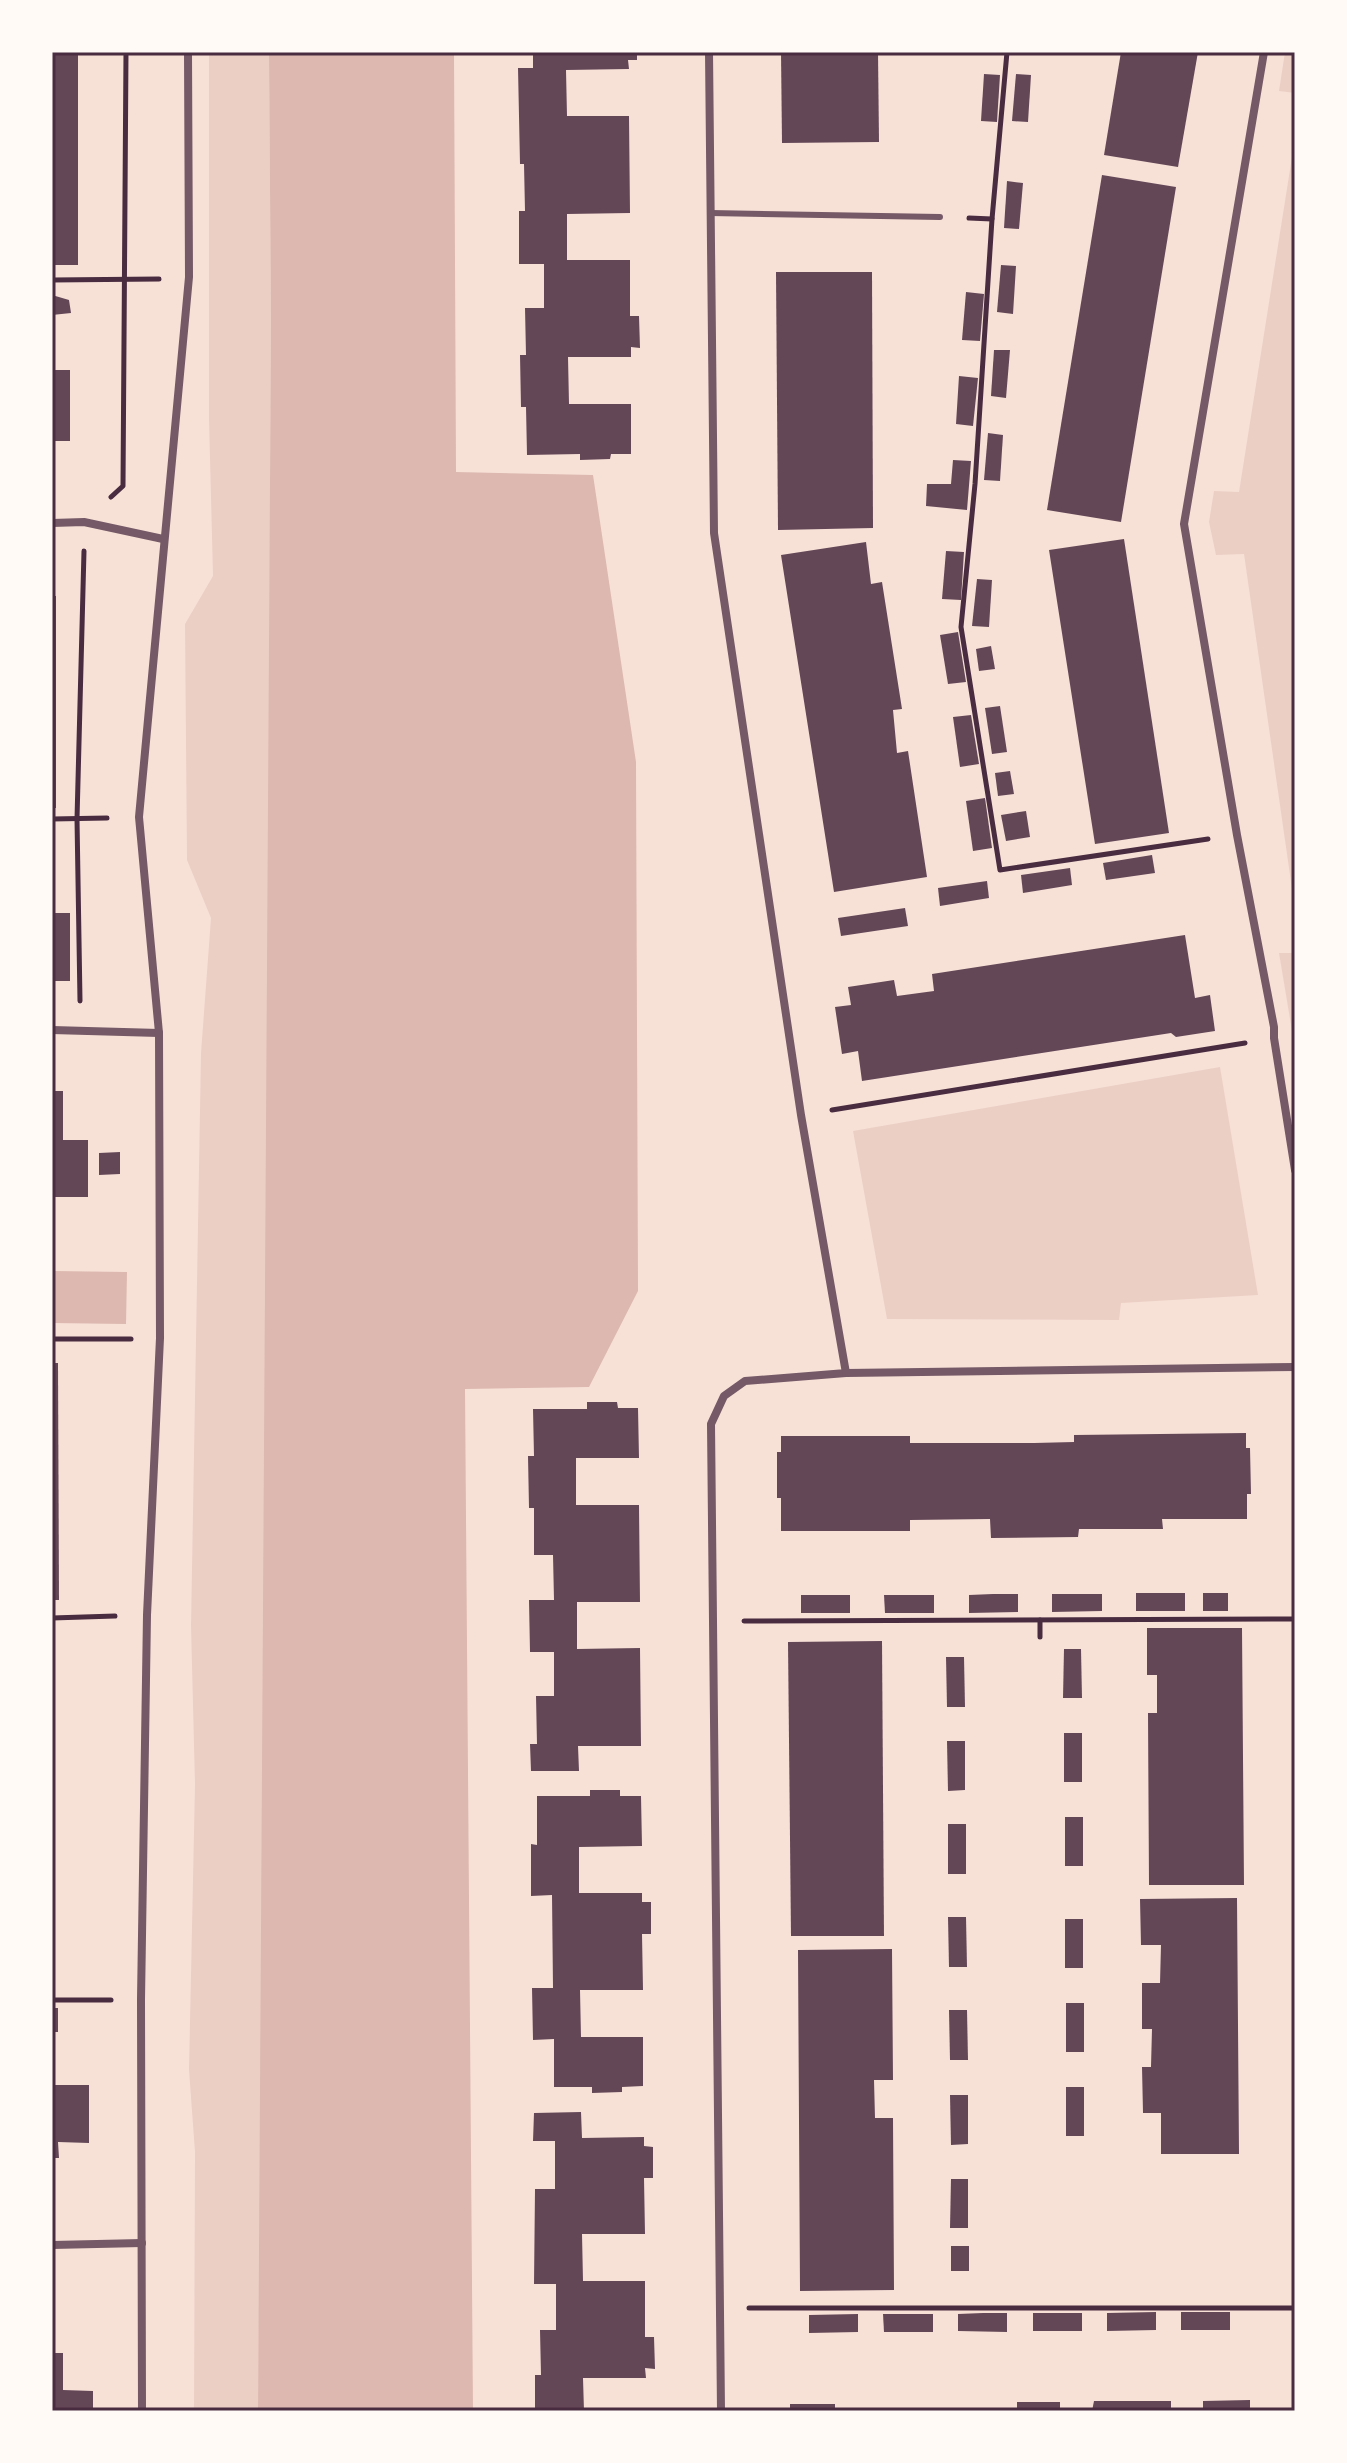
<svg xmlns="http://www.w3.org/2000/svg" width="1347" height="2463" viewBox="0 0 1347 2463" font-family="Arial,sans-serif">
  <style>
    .green { fill: #ebcfc5 }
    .water { fill: #dcb8b0 }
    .building { fill: #644757 }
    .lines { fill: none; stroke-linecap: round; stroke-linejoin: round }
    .path { stroke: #4a2c40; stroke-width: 5 }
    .service { stroke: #755966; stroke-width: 6 }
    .minor { stroke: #755966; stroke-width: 8 }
    .neatline { fill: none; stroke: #4a2c40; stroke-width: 3 }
  </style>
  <rect width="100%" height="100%" fill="#f7e1d7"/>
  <g class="green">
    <polygon points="209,52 269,52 271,323 265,1721 258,2411 194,2411 195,2152 189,2070 195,1784 191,1626 201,1053 211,918 187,860 185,624 213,576 209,419"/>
    <polygon points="1285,52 1295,52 1295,93 1279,91"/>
    <polygon points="1295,138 1295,910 1244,554 1216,555 1209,522 1214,491 1239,492"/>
    <polygon points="1279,953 1295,953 1295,1049"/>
    <polygon points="1220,1067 1258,1295 1121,1303 1119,1320 887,1319 853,1131"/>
  </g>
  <g class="water">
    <polygon points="269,52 454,52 456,472 593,475 636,762 638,1291 589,1387 465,1389 473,2411 258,2411 271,323"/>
    <polygon points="52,1271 127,1272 126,1324 52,1323"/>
  </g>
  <g class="building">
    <rect x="52" y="52" width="26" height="213"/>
    <polygon points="533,52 637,52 637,60 628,60 629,69 566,70 567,116 629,116 630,213 567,214 567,260 630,260 630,316 639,316 640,348 631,347 631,357 568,357 569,404 631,404 631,454 611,454 610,459 580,460 580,454 527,455 526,407 521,407 520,355 526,355 525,308 544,308 544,264 519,264 519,211 525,211 524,164 520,164 518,68 533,68"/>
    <polygon points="781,52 878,52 879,142 782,143"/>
    <polygon points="1121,52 1198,52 1178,167 1104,155"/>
    <polygon points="984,74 1000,75 997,122 981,121"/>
    <polygon points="1016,74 1031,75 1028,122 1012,121"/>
    <polygon points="1102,175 1176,187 1121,522 1047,510"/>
    <polygon points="1007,181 1023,183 1019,229 1004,228"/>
    <polygon points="1001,265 1016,266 1013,314 997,312"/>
    <polygon points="776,272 872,272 873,528 778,530"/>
    <polygon points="966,292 984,294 980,341 962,340"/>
    <polygon points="52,295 69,300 71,313 52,315"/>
    <polygon points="994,350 1010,350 1006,398 991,396"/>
    <rect x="52" y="370" width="18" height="71"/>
    <polygon points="959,376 978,378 973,426 956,424"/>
    <polygon points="988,433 1003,435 1000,481 984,480"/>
    <polygon points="953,460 971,461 967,510 926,506 927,484 951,484"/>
    <polygon points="1124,539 1169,833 1095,844 1049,550"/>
    <polygon points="866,542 871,584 882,582 902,709 893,710 897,753 908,751 927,877 834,892 781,555"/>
    <polygon points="946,551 964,552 961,600 942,599"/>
    <polygon points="977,579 992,580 989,627 972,626"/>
    <rect x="52" y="596" width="4" height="212"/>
    <polygon points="958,632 966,682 948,684 940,635"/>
    <polygon points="991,646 995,669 979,671 976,649"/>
    <polygon points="1000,706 1007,752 992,754 985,708"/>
    <polygon points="971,715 979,764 960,767 953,717"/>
    <polygon points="1010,771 1014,794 998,796 995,773"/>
    <polygon points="985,798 992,848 973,851 966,801"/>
    <polygon points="1026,811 1030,837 1006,841 1001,815"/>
    <polygon points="1152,855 1155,873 1106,880 1103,863"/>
    <polygon points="1070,868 1072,885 1023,893 1021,875"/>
    <polygon points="987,881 989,898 940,906 938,888"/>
    <polygon points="905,908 908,926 841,936 838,918"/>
    <rect x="52" y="913" width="18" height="68"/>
    <polygon points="1185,935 1195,998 1210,995 1215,1031 1176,1037 1171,1033 862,1081 858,1051 842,1054 835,1007 851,1005 848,987 894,980 897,996 934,991 932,974"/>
    <polygon points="52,1091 63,1091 63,1140 88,1140 88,1197 52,1197"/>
    <polygon points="120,1152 120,1174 99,1175 99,1153"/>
    <polygon points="52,1363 58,1363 59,1600 52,1600"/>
    <polygon points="587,1402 617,1402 618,1408 638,1408 639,1458 576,1458 576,1505 639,1505 640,1602 577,1602 577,1649 640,1648 641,1746 578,1746 579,1771 531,1771 530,1744 537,1744 536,1696 554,1696 554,1652 530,1652 529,1600 554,1600 553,1555 534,1555 534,1508 529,1508 528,1456 534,1456 533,1409 587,1409"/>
    <polygon points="1246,1433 1246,1448 1250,1448 1251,1494 1247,1494 1247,1519 1162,1519 1163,1529 1079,1529 1078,1537 991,1538 990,1519 910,1520 910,1531 781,1531 781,1498 777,1498 777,1452 781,1452 781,1436 910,1436 910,1443 1034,1443 1074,1442 1074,1435"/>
    <rect x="1136" y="1593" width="49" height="18"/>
    <rect x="1203" y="1593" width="25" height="18"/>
    <polygon points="993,1594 1018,1594 1018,1612 969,1613 969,1595"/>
    <polygon points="1052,1594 1102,1594 1102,1611 1052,1612"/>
    <rect x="801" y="1595" width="49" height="18"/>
    <polygon points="884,1595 934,1595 934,1613 885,1613"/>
    <polygon points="1147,1628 1242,1628 1244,1885 1149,1885 1148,1713 1157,1713 1157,1675 1147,1675"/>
    <polygon points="882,1641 884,1936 791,1936 788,1642"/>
    <polygon points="1064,1649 1081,1649 1082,1698 1063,1698"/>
    <polygon points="946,1657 964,1657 965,1707 947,1707"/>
    <rect x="1064" y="1733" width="18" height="49"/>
    <polygon points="947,1741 965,1741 965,1790 948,1791"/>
    <polygon points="590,1790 620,1790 620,1796 641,1796 642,1846 579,1847 579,1893 642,1893 642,1902 651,1902 651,1934 642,1934 643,1990 580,1990 581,2037 643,2037 643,2086 622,2087 622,2092 592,2093 592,2087 554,2087 554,2039 533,2040 532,1988 553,1988 552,1895 531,1896 531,1844 537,1845 537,1796 590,1796"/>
    <rect x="1065" y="1817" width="18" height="49"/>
    <rect x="948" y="1824" width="18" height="50"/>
    <polygon points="1237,1898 1239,2154 1161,2154 1161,2113 1143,2113 1142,2067 1151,2067 1152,2029 1142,2029 1142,1983 1160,1983 1161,1945 1141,1945 1140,1899"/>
    <polygon points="948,1917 966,1917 967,1967 949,1967"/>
    <rect x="1065" y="1919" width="18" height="49"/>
    <polygon points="892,1949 893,2080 874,2080 875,2118 893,2118 894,2290 800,2291 798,1950"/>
    <rect x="1066" y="2003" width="18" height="49"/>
    <rect x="52" y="2008" width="6" height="24"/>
    <polygon points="949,2010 967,2010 968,2060 950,2060"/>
    <polygon points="52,2085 89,2085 89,2143 58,2142 59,2158 52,2158"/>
    <rect x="1066" y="2087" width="18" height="49"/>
    <polygon points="950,2095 968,2095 968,2144 951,2145"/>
    <polygon points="581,2112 582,2138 644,2137 644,2146 653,2147 653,2178 644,2178 645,2234 582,2234 583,2281 645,2281 645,2337 654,2337 655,2369 645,2368 646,2378 583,2378 584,2411 535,2411 535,2375 541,2375 540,2330 556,2330 556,2284 534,2284 535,2189 555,2189 555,2141 533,2141 534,2113"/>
    <polygon points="951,2179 968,2179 968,2228 950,2228"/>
    <rect x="951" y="2246" width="18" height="25"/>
    <polygon points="1156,2312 1156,2330 1107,2331 1107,2313"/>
    <rect x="1181" y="2312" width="49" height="18"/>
    <polygon points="983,2313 1007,2313 1007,2332 958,2331 958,2314"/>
    <rect x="1033" y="2313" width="49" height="18"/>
    <polygon points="858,2314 858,2332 809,2333 809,2315"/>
    <polygon points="883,2314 933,2314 933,2332 884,2332"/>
    <polygon points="52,2353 63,2353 63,2390 93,2391 93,2411 52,2411"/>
    <polygon points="1250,2400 1250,2411 1203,2411 1203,2401"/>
    <polygon points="1094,2401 1171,2401 1171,2411 1092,2411"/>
    <rect x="1017" y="2402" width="43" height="9"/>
    <rect x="790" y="2404" width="45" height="7"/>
  </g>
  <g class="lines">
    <g class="path">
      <polyline points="1007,52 992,219 975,484 961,627 1000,870 1208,839"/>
      <polyline points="969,218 992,219"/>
      <polyline points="52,280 159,279"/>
      <polyline points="111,497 123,486 126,52"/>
      <polyline points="52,819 107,818"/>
      <polyline points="80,1001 77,819 84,551"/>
      <polyline points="832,1110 1245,1043"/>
      <polyline points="52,1339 131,1339"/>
      <polyline points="52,1618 115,1616"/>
      <polyline points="1040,1620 1040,1637"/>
      <polyline points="744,1621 1295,1619"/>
      <polyline points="52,2000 111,2000"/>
      <polyline points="749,2308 1295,2308"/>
    </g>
    <polyline class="service" points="710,213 940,217"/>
    <g class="minor">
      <polyline points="709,52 714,533 801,1115 846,1373 745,1381 724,1396 711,1424 721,2411"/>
      <polyline points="1264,52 1184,524 1237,835 1274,1027 1274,1038 1295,1170"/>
      <polyline points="52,523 84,522 163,539"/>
      <polyline points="52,1030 159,1033"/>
      <polyline points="846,1373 1295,1367"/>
      <polyline points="52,2245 142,2243"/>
      <polyline points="142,2411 141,2000 147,1615 160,1338 159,1033 139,817 189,277 188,52"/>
    </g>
  </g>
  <rect width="1347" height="2463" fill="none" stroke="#fffaf5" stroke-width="108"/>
  <rect x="54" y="54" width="1239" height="2355" class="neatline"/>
</svg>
